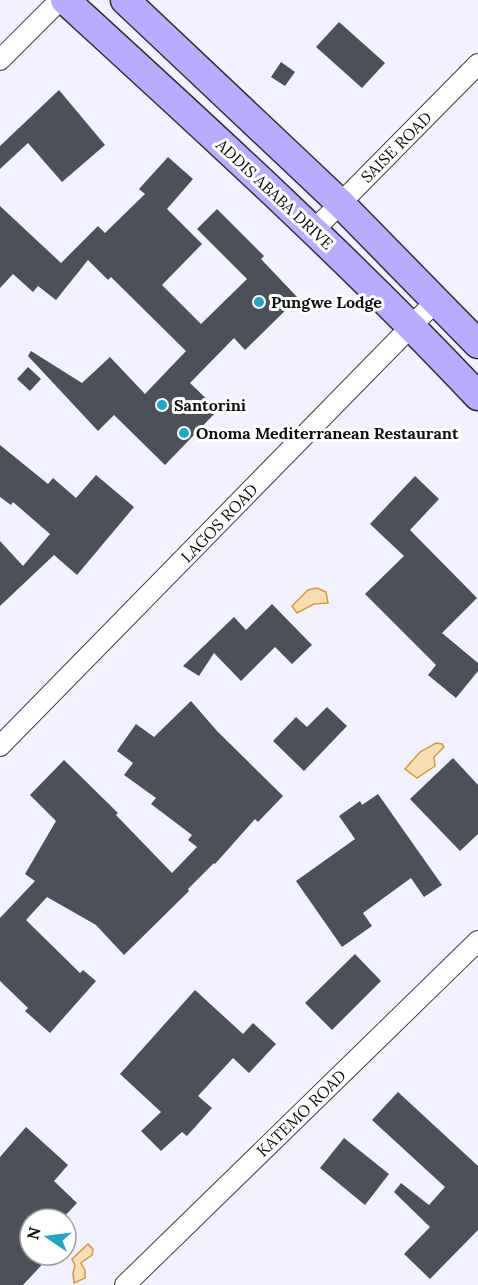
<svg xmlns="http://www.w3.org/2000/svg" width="478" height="1285" viewBox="0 0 478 1285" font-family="Lora,serif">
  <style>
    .water { fill: #f9deb3; stroke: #d59b36; stroke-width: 1.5 }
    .building { fill: #4b5059 }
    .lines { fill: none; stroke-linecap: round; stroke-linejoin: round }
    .street-casing { stroke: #424242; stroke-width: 22 }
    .secondary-casing { stroke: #313131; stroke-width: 31 }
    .street { stroke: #fff; stroke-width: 20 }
    .secondary { stroke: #b7acff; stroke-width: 28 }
    .poi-dot { fill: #1fa7c8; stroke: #fff; stroke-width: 2 }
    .labels { text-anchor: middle; stroke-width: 6; stroke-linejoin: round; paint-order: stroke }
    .street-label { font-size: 16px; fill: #0f0f0f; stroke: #fff }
    .poi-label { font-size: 16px; font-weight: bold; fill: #0f0f0f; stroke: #fff; text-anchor: start }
  </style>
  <rect width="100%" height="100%" fill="#f2f1ff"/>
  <g class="water">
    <polygon points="317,588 326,592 328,603 314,604 297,613 292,606 308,590"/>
    <polygon points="436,743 442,744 444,747 434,757 435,766 417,778 405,769 420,752"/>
    <polygon points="88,1244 93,1249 92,1255 81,1263 85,1270 85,1278 74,1283 73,1273 75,1266 72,1259"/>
  </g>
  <g class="building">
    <polygon points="339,22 385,63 362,88 316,47"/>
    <polygon points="281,62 295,72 285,86 271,77"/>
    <polygon points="59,90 105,145 62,182 28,143 0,169 0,146"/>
    <polygon points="168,157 193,179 167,209 202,244 162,285 201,324 247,279 197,229 217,209 264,256 261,259 298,298 245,350 234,338 190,383 218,410 165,465 114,415 98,431 28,356 31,351 82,383 110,357 145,394 186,351 111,277 108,280 88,260 56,300 38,286 33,292 13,274 0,288 0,206 61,263 98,226 105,233 145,194 139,189"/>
    <polygon points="28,367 41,379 30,391 17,379"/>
    <polygon points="0,445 48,484 53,478 76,498 96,475 134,507 77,575 54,555 0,606 0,541 23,566 50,534 13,502 11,505 0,497"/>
    <polygon points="415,476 439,499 410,530 477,598 442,633 478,663 478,671 456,698 428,675 436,665 365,594 404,556 370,524"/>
    <polygon points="272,604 312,645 292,664 275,647 241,681 214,653 199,676 183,666 234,617 246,630"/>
    <polygon points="191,701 217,731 283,796 258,822 255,819 215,864 214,863 188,889 189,891 124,955 96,925 47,897 26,920 80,973 83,970 96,981 50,1033 25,1011 28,1008 0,981 0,918 35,881 25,874 56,821 30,795 64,760 118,813 116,815 172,873 197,847 188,840 192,835 151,804 156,798 124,775 133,763 117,751 136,724 154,737"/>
    <polygon points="327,707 347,726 304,771 273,741 296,717 307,727"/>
    <polygon points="453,758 478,785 478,834 460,851 410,799"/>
    <polygon points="378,794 442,885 424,897 411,878 363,913 372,926 342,947 296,881 355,839 339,816 360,801 362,805"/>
    <polygon points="355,954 381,981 332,1030 305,1003"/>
    <polygon points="195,990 243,1034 253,1023 276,1044 249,1073 233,1058 198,1096 212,1108 187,1136 182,1132 161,1151 141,1131 161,1112 120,1074"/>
    <polygon points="398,1092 478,1166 478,1230 430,1279 404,1254 430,1227 394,1192 401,1183 429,1205 445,1187 372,1120"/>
    <polygon points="26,1127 68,1165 54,1181 77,1203 62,1219 30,1219 30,1255 51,1255 23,1285 0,1285 0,1157"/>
    <polygon points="344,1138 389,1174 365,1205 320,1168"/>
  </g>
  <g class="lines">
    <g class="street-casing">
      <g id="street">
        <polyline points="0,60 60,0"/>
        <polyline points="314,230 478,64"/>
        <polyline points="0,746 437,300"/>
        <polyline points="125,1285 478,941"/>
      </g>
    </g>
    <g class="secondary-casing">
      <g id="secondary">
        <path d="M 65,0 C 206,129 347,257 478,396"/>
        <polyline points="125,0 340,203 478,344"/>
      </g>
    </g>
    <use href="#street" class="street"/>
    <use href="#secondary" class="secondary"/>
  </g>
  <g class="poi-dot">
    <circle cx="259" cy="302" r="6"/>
    <circle cx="162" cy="405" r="6"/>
    <circle cx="184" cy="433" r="6"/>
  </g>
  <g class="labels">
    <g class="street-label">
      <text transform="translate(396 147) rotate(-45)" y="6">SAISE ROAD</text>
      <text transform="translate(275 194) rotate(43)" y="6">ADDIS ABABA DRIVE</text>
      <text transform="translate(219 523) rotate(-46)" y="6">LAGOS ROAD</text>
      <text transform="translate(301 1113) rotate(-44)" y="6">KATEMO ROAD</text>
    </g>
    <g class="poi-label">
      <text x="271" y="308">Pungwe Lodge</text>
      <text x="174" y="411">Santorini</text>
      <text x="196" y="439">Onoma Mediterranean Restaurant</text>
    </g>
  </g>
  <g transform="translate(48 1237) rotate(284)"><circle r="28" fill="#ffffff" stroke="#9f9f9f" stroke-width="1.5"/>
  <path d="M0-4.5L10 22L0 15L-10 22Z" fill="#1fa7c8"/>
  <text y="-9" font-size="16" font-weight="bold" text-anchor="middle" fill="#0f0f0f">N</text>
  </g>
</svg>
